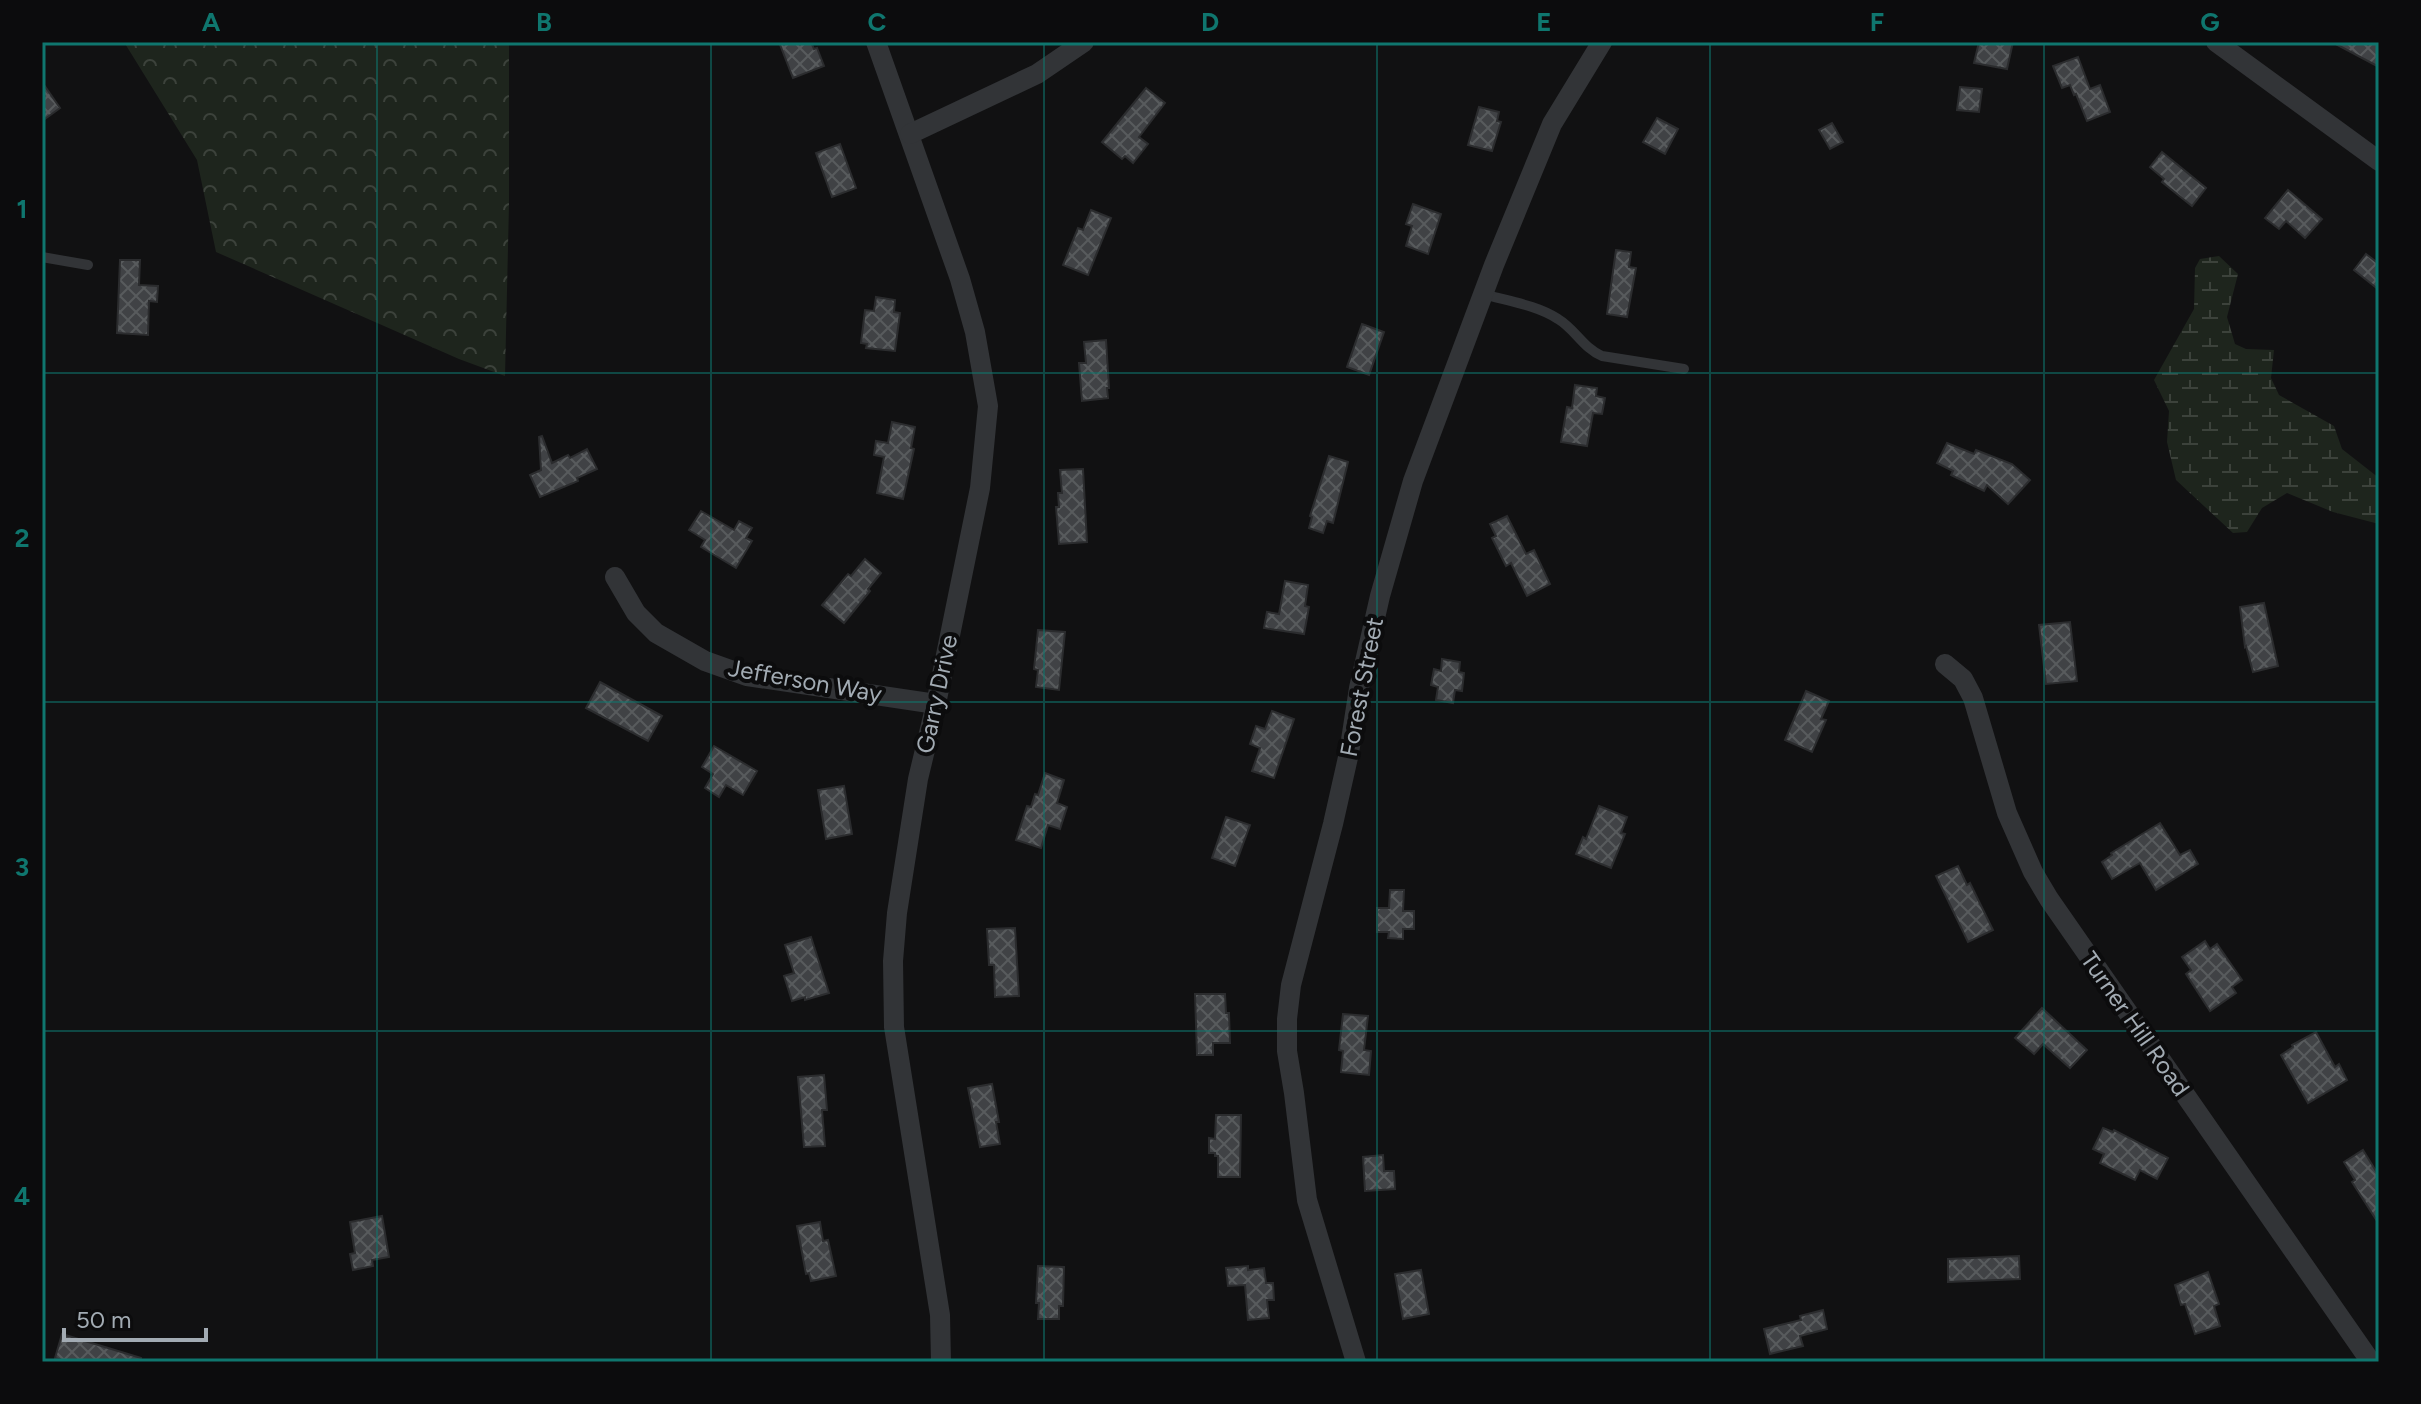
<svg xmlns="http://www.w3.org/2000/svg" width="2421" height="1404" viewBox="0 0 2421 1404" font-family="Figtree,sans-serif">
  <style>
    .forest { fill: url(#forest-crowns) }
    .wetland { fill: url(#wetland-marsh) }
    .building { fill: url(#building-cross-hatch); stroke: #2b2c2e; stroke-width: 2 }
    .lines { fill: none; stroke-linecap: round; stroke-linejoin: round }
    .service { stroke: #323437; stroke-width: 10 }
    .minor { stroke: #323437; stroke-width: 20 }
    .grid { fill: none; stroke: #0f766e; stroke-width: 2; stroke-opacity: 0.55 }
    .labels { text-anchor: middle; stroke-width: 8; stroke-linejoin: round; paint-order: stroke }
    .street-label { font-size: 24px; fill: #a2abb3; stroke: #0c0c0d }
    .neatline { fill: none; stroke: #0f766e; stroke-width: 3 }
    .grid-label { font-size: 26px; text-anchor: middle; font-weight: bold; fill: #0f766e }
  </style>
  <defs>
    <pattern id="forest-crowns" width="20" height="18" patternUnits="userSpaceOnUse" patternTransform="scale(2)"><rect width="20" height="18" fill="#1e251d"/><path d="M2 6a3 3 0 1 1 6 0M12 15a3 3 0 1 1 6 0" fill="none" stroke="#3c423b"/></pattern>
    <pattern id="wetland-marsh" width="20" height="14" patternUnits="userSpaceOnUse" patternTransform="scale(2)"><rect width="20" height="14" fill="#1e251d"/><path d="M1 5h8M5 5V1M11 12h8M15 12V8" fill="none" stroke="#3c423b"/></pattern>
    <pattern id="building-cross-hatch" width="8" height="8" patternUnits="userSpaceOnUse" patternTransform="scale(2)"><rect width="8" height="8" fill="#404245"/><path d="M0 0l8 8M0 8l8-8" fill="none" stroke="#585b5d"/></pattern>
  </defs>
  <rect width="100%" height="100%" fill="#111112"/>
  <polygon class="forest" points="124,42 509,42 509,204 505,376 459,359 216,252 197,160"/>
  <polygon class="wetland" points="2219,256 2238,274 2227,317 2235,344 2246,349 2274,350 2271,378 2279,395 2334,426 2342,449 2379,478 2379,524 2333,512 2287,493 2262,508 2247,532 2233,533 2176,480 2167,442 2169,411 2154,380 2194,309 2195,268 2200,259"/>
  <g class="building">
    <polygon points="779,42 811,42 814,49 817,48 824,66 793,78"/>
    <polygon points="1979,42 2013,42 2007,69 1974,63"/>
    <polygon points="2332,42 2379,42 2379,67"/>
    <polygon points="2078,57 2090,89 2100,85 2110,112 2087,121 2076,94 2074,95 2070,85 2062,88 2053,66"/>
    <polygon points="42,82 60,108 42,121"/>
    <polygon points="1960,87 1982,89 1979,112 1957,110"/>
    <polygon points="1146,88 1165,103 1139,137 1148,144 1133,163 1125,156 1122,159 1102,142"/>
    <polygon points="1479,107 1499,112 1497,121 1501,122 1492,151 1468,145"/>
    <polygon points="1657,118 1678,129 1665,154 1643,142"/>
    <polygon points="1832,123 1843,142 1830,149 1819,130"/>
    <polygon points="840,144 856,188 832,197 816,153"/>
    <polygon points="2162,152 2206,188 2192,206 2162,182 2164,179 2150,167"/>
    <polygon points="2288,190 2322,219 2305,238 2286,221 2279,229 2265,218"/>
    <polygon points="1413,204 1441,214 1428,254 1406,246 1412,226 1406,224"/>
    <polygon points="1091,210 1111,218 1088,275 1063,265 1078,228 1083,230"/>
    <polygon points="1616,250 1631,252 1629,267 1636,268 1627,317 1607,314"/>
    <polygon points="2366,254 2379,264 2379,290 2354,270"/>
    <polygon points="120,260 140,260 139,285 158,286 157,302 149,301 148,335 117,333"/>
    <polygon points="876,297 895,300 894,312 900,313 895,351 866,348 867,344 861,343 865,310 874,311"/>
    <polygon points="1362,324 1384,332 1369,375 1347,367"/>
    <polygon points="1106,340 1109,388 1107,388 1108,398 1082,401 1079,363 1086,363 1084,342"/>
    <polygon points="1575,385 1597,388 1596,396 1605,398 1602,414 1593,413 1587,446 1561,442 1567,407 1572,408"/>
    <polygon points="892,422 915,427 911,448 914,449 903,499 877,493 884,457 874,455 876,441 888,443"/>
    <polygon points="542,436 552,463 568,455 570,458 587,449 597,469 577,478 578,481 540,497 530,475 541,470 539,437"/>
    <polygon points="1947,443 1974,454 1976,450 2012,464 2030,480 2008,504 1987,485 1984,491 1951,475 1953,471 1937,463"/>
    <polygon points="1329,456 1348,462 1333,523 1327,521 1323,533 1309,528 1312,517 1310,516"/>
    <polygon points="1083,469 1087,542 1059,544 1056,507 1059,507 1058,493 1062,493 1060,470"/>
    <polygon points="701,511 734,530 739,521 752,528 746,538 752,541 736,568 701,547 705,540 689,530"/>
    <polygon points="1507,516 1526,554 1534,550 1550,584 1527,596 1511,563 1506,566 1492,538 1496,536 1490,524"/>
    <polygon points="865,559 881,573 868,589 870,591 844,623 822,605 848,574 851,576"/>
    <polygon points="1285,581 1308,585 1305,606 1309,607 1304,634 1264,628 1267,612 1279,614"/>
    <polygon points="2264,603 2278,666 2253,672 2246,646 2245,647 2240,607"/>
    <polygon points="2070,622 2077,681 2046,684 2039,625"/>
    <polygon points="1038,630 1065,632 1059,690 1036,687 1038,670 1034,669"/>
    <polygon points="1442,659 1460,662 1459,672 1464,673 1462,691 1455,690 1453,703 1436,700 1438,687 1431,685 1434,669 1441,671"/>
    <polygon points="600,682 662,716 648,741 586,708"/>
    <polygon points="1806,691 1829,701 1821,719 1826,720 1812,752 1785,740"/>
    <polygon points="1272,711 1294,719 1274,778 1252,771 1260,748 1250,744 1256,726 1265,729"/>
    <polygon points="714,746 757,771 743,795 726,785 719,797 705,788 713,774 702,767"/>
    <polygon points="1045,773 1064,780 1057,803 1067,807 1060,829 1048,825 1041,848 1016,840 1027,806 1031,807 1035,794 1038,795"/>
    <polygon points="844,786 852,834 826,839 818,790"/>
    <polygon points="1599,806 1627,817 1621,833 1625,834 1611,868 1576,854 1583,837 1586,839"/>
    <polygon points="1226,817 1250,825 1235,866 1212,858"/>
    <polygon points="2160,823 2180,855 2190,850 2198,864 2156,890 2140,863 2112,879 2102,862 2112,855 2111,853"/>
    <polygon points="1958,866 1967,885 1970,883 1993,930 1968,942 1936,876"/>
    <polygon points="1390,890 1404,890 1403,911 1414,911 1414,929 1403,929 1403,939 1388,938 1389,932 1377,932 1377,908 1389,908"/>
    <polygon points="1015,928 1019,996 995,997 994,965 989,965 987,929"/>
    <polygon points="811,937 829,993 805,1000 805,997 792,1001 784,976 794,973 785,945"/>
    <polygon points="2205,941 2210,949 2217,944 2242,980 2232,987 2236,993 2210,1011 2186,974 2191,970 2182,957"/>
    <polygon points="1195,994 1225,994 1226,1013 1229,1013 1230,1043 1213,1043 1213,1055 1197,1055"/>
    <polygon points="2042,1008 2087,1050 2070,1068 2043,1044 2034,1054 2015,1038"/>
    <polygon points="1343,1014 1368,1016 1364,1050 1371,1051 1369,1075 1341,1072 1343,1051 1339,1050"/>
    <polygon points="2316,1032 2335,1067 2339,1064 2347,1080 2308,1103 2281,1055 2293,1047 2292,1045"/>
    <polygon points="824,1075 827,1110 822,1110 825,1146 804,1147 798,1077"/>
    <polygon points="992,1084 999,1122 996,1122 1000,1144 980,1147 968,1088"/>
    <polygon points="1216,1115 1241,1115 1240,1177 1218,1177 1218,1156 1215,1156 1215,1153 1209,1153 1209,1138 1215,1139"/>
    <polygon points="2103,1128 2113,1132 2114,1130 2168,1158 2157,1179 2140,1170 2135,1180 2100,1163 2104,1154 2093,1149"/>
    <polygon points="2363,1150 2379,1176 2379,1224 2352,1182 2355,1180 2344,1162"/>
    <polygon points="1383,1155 1384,1171 1394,1171 1395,1189 1365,1191 1363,1157"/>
    <polygon points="382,1216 389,1257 372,1260 373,1266 353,1270 350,1254 355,1253 350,1222"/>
    <polygon points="820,1222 823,1241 828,1240 836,1276 811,1281 809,1273 806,1274 797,1226"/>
    <polygon points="2019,1256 2020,1279 1948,1282 1948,1259"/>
    <polygon points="1038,1266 1064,1267 1063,1306 1059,1306 1059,1319 1038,1319 1039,1303 1036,1303"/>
    <polygon points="1248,1266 1248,1270 1264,1268 1266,1283 1273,1283 1274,1300 1267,1300 1269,1318 1248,1320 1245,1285 1228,1286 1226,1268"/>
    <polygon points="1421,1270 1429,1314 1403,1319 1395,1274"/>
    <polygon points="2208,1272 2219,1304 2214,1306 2220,1326 2195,1334 2185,1304 2181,1305 2175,1285"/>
    <polygon points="1823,1310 1827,1329 1800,1336 1803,1346 1770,1354 1764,1329 1801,1320 1800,1316"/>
    <polygon points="62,1334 141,1358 140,1362 68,1362 55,1358"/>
  </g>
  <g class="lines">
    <g class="service">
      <polyline points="42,257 88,265"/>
      <path d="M 1483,294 C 1507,301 1537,305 1558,319 C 1575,329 1583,348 1602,356 L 1684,369"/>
    </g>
    <g class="minor">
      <polyline points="876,42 960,279 975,332 988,406 980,488 936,704 918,779 897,913 893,961 894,1027 940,1315 941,1362"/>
      <polyline points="2216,42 2379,161"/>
      <polyline points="910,134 1037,74 1084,42"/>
      <polyline points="615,577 636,613 656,633 705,661 747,676 936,704"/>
      <polyline points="1945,664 1963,679 1973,698 2007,813 2033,872 2049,899 2371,1362"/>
      <polyline points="1356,1362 1307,1200 1294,1093 1287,1051 1287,1019 1291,985 1333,824 1349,753 1359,688 1380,596 1413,481 1494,265 1552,124 1602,42"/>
    </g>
  </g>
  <path class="grid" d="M 377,42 L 377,1362M 711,42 L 711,1362M 1044,42 L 1044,1362M 1377,42 L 1377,1362M 1710,42 L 1710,1362M 2044,42 L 2044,1362M 42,373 L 2379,373M 42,702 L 2379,702M 42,1031 L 2379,1031"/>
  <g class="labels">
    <g class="street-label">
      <text transform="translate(805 681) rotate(10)" y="8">Jefferson Way</text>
      <text transform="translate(1362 687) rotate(-79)" y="8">Forest Street</text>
      <text transform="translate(937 694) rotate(-78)" y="8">Garry Drive</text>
      <text transform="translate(2135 1024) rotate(55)" y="8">Turner Hill Road</text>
    </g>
  </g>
  <rect width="2421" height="1404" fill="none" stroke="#0c0c0d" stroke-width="88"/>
  <path d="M64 1328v12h142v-12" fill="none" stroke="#a2abb3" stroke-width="4"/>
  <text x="76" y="1328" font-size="24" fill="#a2abb3" stroke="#0c0c0d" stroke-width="6" paint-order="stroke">50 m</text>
  <rect x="44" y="44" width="2333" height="1316" class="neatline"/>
  <g class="grid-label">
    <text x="211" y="31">A</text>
    <text x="544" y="31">B</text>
    <text x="877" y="31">C</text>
    <text x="1210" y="31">D</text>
    <text x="1544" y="31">E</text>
    <text x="1877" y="31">F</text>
    <text x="2210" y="31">G</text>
    <text x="22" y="218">1</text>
    <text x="22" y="547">2</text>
    <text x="22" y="876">3</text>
    <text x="22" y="1205">4</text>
  </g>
</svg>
